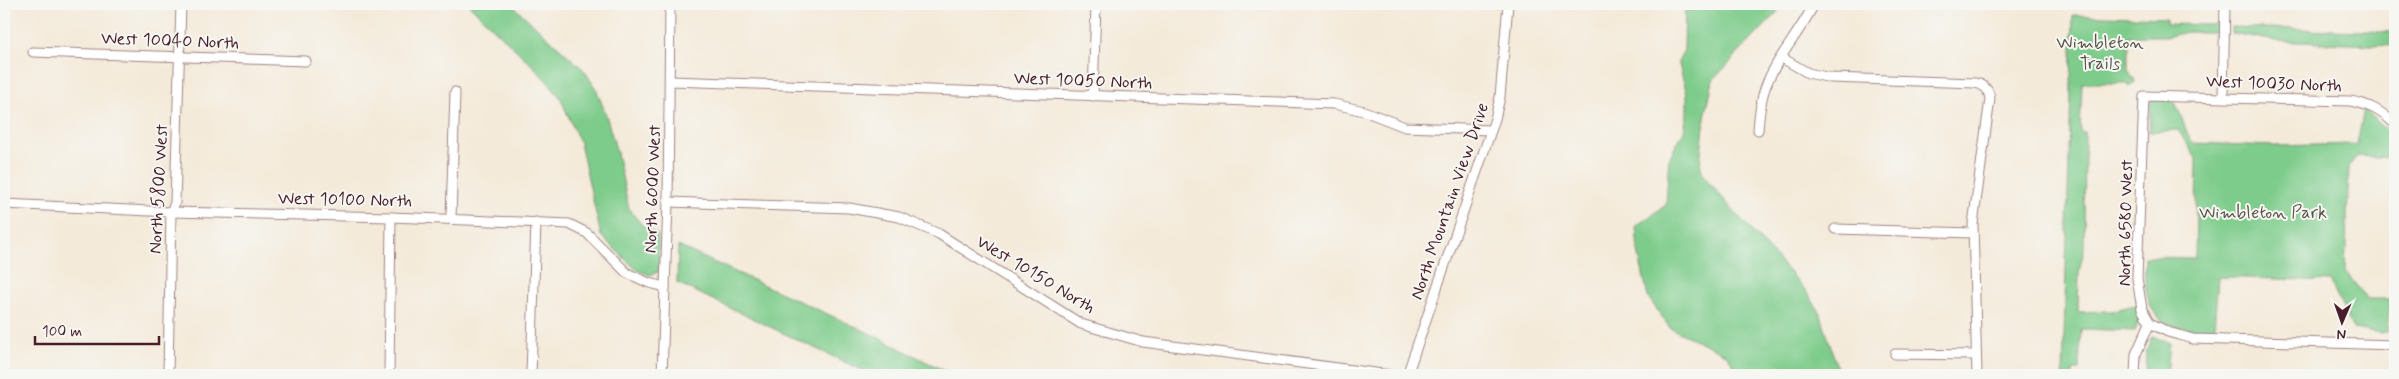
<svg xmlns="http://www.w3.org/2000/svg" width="2399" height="379" viewBox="0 0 2399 379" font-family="Mynerve,sans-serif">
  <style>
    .green { fill: #7ecc8b; stroke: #64765b }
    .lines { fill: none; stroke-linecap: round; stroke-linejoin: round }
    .minor-casing { stroke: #9f8482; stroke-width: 11 }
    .minor { stroke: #fff; stroke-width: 9 }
    .labels { text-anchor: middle; stroke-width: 4; stroke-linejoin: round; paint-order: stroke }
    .street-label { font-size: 18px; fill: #4a1f2b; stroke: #f6f6f2 }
    .park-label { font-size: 18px; fill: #5a5348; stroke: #f6f6f2 }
  </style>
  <rect width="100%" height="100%" fill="#f6f6f2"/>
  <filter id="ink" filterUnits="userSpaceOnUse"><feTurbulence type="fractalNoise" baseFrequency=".02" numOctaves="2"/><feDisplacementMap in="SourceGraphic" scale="10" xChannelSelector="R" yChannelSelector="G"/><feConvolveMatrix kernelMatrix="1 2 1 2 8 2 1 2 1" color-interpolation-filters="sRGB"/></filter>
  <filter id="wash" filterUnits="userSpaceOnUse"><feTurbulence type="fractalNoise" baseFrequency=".0096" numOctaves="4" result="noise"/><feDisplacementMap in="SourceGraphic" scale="20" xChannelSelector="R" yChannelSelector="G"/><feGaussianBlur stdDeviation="1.12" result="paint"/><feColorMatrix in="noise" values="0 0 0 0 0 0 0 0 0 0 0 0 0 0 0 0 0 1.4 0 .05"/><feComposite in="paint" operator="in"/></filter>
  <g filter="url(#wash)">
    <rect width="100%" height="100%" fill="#f4ead9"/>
    <g class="green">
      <polygon points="468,4 511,4 585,71 597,91 606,115 617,153 629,209 642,225 658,235 659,272 649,275 637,270 601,236 580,143 560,97 537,70"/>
      <polygon points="1685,4 1780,4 1776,14 1713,80 1705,117 1700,163 1703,175 1731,208 1808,293 1821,315 1837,367 1845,375 1741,375 1726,354 1670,328 1648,297 1638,251 1636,226 1666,205 1669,158 1684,131 1687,114 1687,94 1678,61 1684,50"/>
      <polygon points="2073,15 2166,18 2166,24 2219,25 2218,32 2187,32 2170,36 2128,36 2128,70 2136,82 2130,87 2126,83 2082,83 2080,132 2085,133 2084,250 2079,272 2078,312 2111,311 2135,305 2140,318 2135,331 2081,329 2079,370 2074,370 2073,375 2063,375"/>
      <polygon points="2232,27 2395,32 2395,46 2276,41 2232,33"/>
      <path d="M 2151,100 L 2173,101 C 2183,114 2183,129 2193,143 L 2273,146 L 2357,144 L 2364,110 L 2389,132 L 2392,158 L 2357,156 L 2349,166 L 2345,271 L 2367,299 L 2391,299 L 2388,331 L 2382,333 L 2353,329 L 2330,281 L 2218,277 L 2214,328 C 2200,328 2185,330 2171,325 C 2144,316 2144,280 2145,257 L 2195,258 L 2197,160 L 2178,130 L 2149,132 Z"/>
      <polygon points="678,246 867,332 953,375 872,375 677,283"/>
      <polygon points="2152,336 2170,343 2167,375 2145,375 2146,352"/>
    </g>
  </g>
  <g filter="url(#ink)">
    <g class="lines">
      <g class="minor-casing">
        <g id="minor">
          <polyline points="33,52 306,61"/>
          <path d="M 1782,58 L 1808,73 L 1831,78 L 1975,83 C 1984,84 1989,90 1990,99 L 1973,224 L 1977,375"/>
          <polyline points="671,81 1334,104 1364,111 1405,127 1491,130"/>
          <polyline points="1093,96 1096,4"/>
          <polyline points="2223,97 2225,4"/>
          <path d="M 1758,130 C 1759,116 1760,102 1765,88 C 1776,58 1800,33 1814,4"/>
          <polyline points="668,202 849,208 899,217 939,234 1081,324 1143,342 1390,375"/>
          <polyline points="4,204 171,212 391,217 569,224 587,233 627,273 649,283 665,287"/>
          <polyline points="451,218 455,92"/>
          <polyline points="1835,229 1973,233"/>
          <polyline points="2150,323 2168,332 2193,339 2395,345"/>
          <polyline points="1895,354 1976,355"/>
          <polyline points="168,375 171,212 175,203 181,4"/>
          <polyline points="389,375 391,217"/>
          <polyline points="531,375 536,222"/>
          <polyline points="662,375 668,202 670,4"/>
          <polyline points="1407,375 1495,119 1500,97 1508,4"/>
          <path d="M 2135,375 L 2136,354 L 2150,323 L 2142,309 L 2137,278 L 2144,96 L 2350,101 C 2369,104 2381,111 2395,124"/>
        </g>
      </g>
      <use href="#minor" class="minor"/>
    </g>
  </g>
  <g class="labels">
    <g class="street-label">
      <text transform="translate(170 40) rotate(2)" y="6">West 10040 North</text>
      <text transform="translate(1083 80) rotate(2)" y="6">West 10050 North</text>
      <text transform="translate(2274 83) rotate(2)" y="6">West 10030 North</text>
      <text transform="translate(158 189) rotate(-87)" y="6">North 5800 West</text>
      <text transform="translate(652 189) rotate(-88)" y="6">North 6000 West</text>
      <text transform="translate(345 199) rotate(1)" y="6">West 10100 North</text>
      <text transform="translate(1449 201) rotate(-71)" y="6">North Mountain View Drive</text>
      <text transform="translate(2125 223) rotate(-89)" y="6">North 6580 West</text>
      <text transform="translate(1036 274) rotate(31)" y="6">West 10150 North</text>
    </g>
    <g class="park-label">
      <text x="2100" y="48">Wimbleton<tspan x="2100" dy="21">Trails</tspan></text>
      <text x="2263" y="218">Wimbleton Park</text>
    </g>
  </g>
  <rect width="2399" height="379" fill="none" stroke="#f6f6f2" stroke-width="20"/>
  <g transform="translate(2342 322) rotate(182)" stroke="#f6f6f2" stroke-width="4" paint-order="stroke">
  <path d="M0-4L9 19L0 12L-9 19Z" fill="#4a1f2b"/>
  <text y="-8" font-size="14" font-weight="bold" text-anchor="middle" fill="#4a1f2b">N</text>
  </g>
  <path d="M35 336v8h124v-8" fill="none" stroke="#4a1f2b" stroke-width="2.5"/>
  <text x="42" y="336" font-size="15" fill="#4a1f2b" stroke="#f6f6f2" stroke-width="4" paint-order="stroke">100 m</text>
</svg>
